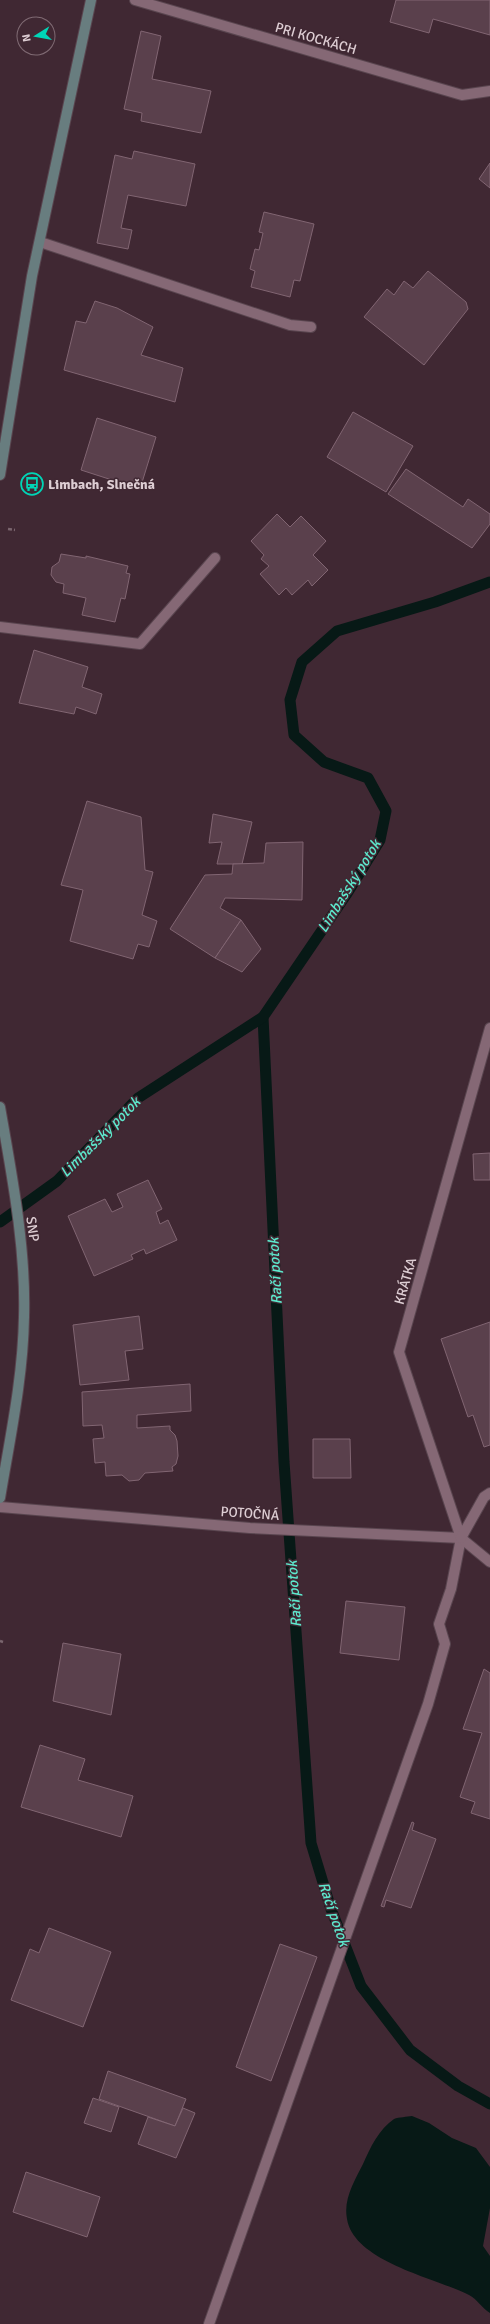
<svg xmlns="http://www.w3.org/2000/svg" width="490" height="2324" viewBox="0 0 490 2324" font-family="Signika,sans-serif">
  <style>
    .water { fill: #071916 }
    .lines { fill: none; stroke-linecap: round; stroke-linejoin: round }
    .stream { stroke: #071916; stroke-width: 11 }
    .building { fill: #5a404c; stroke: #816572 }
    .lane-casing { stroke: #59454f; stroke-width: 12 }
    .street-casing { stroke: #59454f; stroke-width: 12 }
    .secondary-casing { stroke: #59454f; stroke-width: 12 }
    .path { stroke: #7a656e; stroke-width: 2.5; stroke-dasharray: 4 2; stroke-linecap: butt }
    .lane { stroke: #856875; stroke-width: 10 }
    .street { stroke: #856875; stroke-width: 10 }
    .secondary { stroke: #687d7f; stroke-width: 10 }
    .labels { text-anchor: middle; stroke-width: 3; stroke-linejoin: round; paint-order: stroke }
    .street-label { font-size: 14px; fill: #ddcdd3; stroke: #402833 }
    .poi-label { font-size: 14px; font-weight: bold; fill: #ddcdd3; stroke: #402833; text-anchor: start }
    .water-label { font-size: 15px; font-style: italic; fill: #5de8cd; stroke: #402833 }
  </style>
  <rect width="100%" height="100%" fill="#402833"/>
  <path class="water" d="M 412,2116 L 429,2123 L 452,2138 L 476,2148 L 490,2167 L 490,2208 L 483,2246 L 490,2256 L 490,2313 C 482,2308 477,2299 469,2295 C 436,2278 354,2262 347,2219 C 343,2199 355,2180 363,2164 C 370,2148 379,2129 394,2119 C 399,2117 407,2117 412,2116 Z"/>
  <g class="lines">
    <g class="stream">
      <polyline points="263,1017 284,1462 311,1843 331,1909 361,1986 410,2050 458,2086 490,2104"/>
      <polyline points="0,1222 57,1181 138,1098 263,1017 346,895 380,840 386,811 368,778 324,762 294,735 290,700 302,662 337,631 435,602 490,582"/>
    </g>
  </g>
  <g class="building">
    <polygon points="396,0 490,0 490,35 433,19 429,33 390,22"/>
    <polygon points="141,31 161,36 152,79 211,91 201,133 141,121 142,113 124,109"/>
    <polygon points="134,151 195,164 186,206 128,195 121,228 132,230 128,249 97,243 115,155 132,159"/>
    <polygon points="490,163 490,188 479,179"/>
    <polygon points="264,212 314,224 300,281 294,280 290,297 251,287 255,271 250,269 255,249 259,250 263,233 259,232"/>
    <polygon points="428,271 466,302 468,309 424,365 364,317 387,289 394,295 404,281 413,288"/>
    <polygon points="95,301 117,308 153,327 141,355 183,368 175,402 64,370 76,321 86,323"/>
    <polygon points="353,412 413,446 386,492 327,457"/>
    <polygon points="97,418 156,437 140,489 81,470"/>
    <polygon points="406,469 463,507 468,499 490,514 490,524 472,548 388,494"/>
    <polygon points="277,514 290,527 301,516 326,541 313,555 328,570 312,586 308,580 292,595 286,588 279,595 260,574 269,566 261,559 264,555 251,541"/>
    <polygon points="61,554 86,558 86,556 128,566 126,573 130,574 125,599 121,598 115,622 82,615 86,598 63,593 64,584 56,582 51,575 52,567 59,562"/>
    <polygon points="34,650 88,667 82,687 102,694 96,714 76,707 74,714 19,703"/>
    <polygon points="87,801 141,817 145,870 153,872 142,915 157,921 149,947 138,944 133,959 70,941 83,890 61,885"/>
    <polygon points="213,814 252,822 242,864 217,864 222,842 209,843"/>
    <polygon points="303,842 302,900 225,898 220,908 241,920 215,958 170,929 205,875 232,874 233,864 264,863 266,843"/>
    <polygon points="241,920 261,949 242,972 215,958"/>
    <polygon points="490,1153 490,1180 474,1180 473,1154"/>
    <polygon points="148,1180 162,1209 156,1212 160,1224 168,1220 177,1240 146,1254 144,1249 131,1255 133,1259 94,1276 68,1216 105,1199 112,1212 123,1207 117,1194"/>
    <polygon points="139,1316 143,1349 125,1351 129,1380 80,1385 73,1325"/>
    <polygon points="490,1322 490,1445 484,1447 473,1415 468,1417 441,1339"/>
    <polygon points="190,1384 191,1411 137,1415 137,1428 170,1426 170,1430 175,1435 177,1441 178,1456 176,1464 172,1467 173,1471 145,1473 139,1480 129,1481 122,1475 106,1476 105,1462 95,1463 93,1439 104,1438 102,1425 83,1426 82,1392"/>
    <polygon points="313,1439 350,1439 351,1478 313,1478"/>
    <polygon points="346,1601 405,1607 399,1660 340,1653"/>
    <polygon points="63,1643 121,1654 111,1715 53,1701"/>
    <polygon points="484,1669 490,1673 490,1819 471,1813 475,1802 460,1797 482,1733 463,1729"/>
    <polygon points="40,1745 85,1759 78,1780 133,1796 121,1837 21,1807"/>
    <polygon points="412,1822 414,1823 412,1830 436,1839 411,1908 386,1900 384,1907 381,1906"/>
    <polygon points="49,1928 111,1952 83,2027 11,2000 30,1949 39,1953"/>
    <polygon points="280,1944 317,1957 271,2081 236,2067"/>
    <polygon points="108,2071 186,2099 175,2126 99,2099"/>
    <polygon points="93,2098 119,2107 111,2132 84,2123"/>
    <polygon points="183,2108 195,2113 176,2158 138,2144 148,2117 175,2126"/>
    <polygon points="26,2172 100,2197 87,2237 13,2212"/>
  </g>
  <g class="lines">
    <g class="lane-casing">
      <g id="lane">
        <polyline points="0,627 140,644 215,558"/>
        <polyline points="209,2324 428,1704 445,1644 439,1624 451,1589 461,1538"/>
      </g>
    </g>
    <g class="street-casing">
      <g id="street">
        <polyline points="135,0 462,95 490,91"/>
        <polyline points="40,242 290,325 311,327"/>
        <polyline points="0,1507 250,1528 461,1538 490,1562"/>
        <polyline points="461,1538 399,1352 490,1028"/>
        <polyline points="461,1538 484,1497 490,1493"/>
      </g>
    </g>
    <g class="secondary-casing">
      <g id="secondary">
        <polyline points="0,475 32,276 91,0"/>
        <path d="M 0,1107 C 12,1176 26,1247 24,1317 C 23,1378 10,1438 0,1498"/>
      </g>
    </g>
    <g class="path">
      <polyline points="8,529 15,530"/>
      <polyline points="0,1641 3,1642"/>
    </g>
    <use href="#lane" class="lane"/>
    <use href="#street" class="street"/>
    <use href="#secondary" class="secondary"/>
  </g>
  <defs>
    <g id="bus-ring" transform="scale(1.15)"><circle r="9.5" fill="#402833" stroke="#00d5b7" stroke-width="1.5"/><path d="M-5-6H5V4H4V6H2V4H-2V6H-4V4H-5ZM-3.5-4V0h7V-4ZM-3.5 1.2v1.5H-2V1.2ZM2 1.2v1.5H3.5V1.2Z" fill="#00d5b7"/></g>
  </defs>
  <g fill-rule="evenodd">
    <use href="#bus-ring" x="32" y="484"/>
  </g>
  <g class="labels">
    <g class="street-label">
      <text transform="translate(316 38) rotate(16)" y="5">PRI KOCKÁCH</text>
      <text transform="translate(33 1229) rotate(82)" y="5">SNP</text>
      <text transform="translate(405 1281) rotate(-74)" y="5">KRÁTKA</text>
      <text transform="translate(250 1513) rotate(4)" y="5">POTOČNÁ</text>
    </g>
    <g class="poi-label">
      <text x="48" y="489">Limbach, Slnečná</text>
    </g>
    <g class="water-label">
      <text transform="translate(349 886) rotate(-58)" y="5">Limbašský potok</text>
      <text transform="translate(100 1137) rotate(-45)" y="5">Limbašský potok</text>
      <text transform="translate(275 1271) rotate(-93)" y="5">Račí potok</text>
      <text transform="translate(294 1594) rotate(-94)" y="5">Račí potok</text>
      <text transform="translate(334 1914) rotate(71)" y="5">Račí potok</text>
    </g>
  </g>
  <g transform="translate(36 36) rotate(259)"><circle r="19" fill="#402833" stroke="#7f6a73"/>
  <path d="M0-3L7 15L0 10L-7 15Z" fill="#00d5b7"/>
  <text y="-6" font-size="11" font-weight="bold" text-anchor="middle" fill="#ddcdd3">N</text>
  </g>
</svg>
